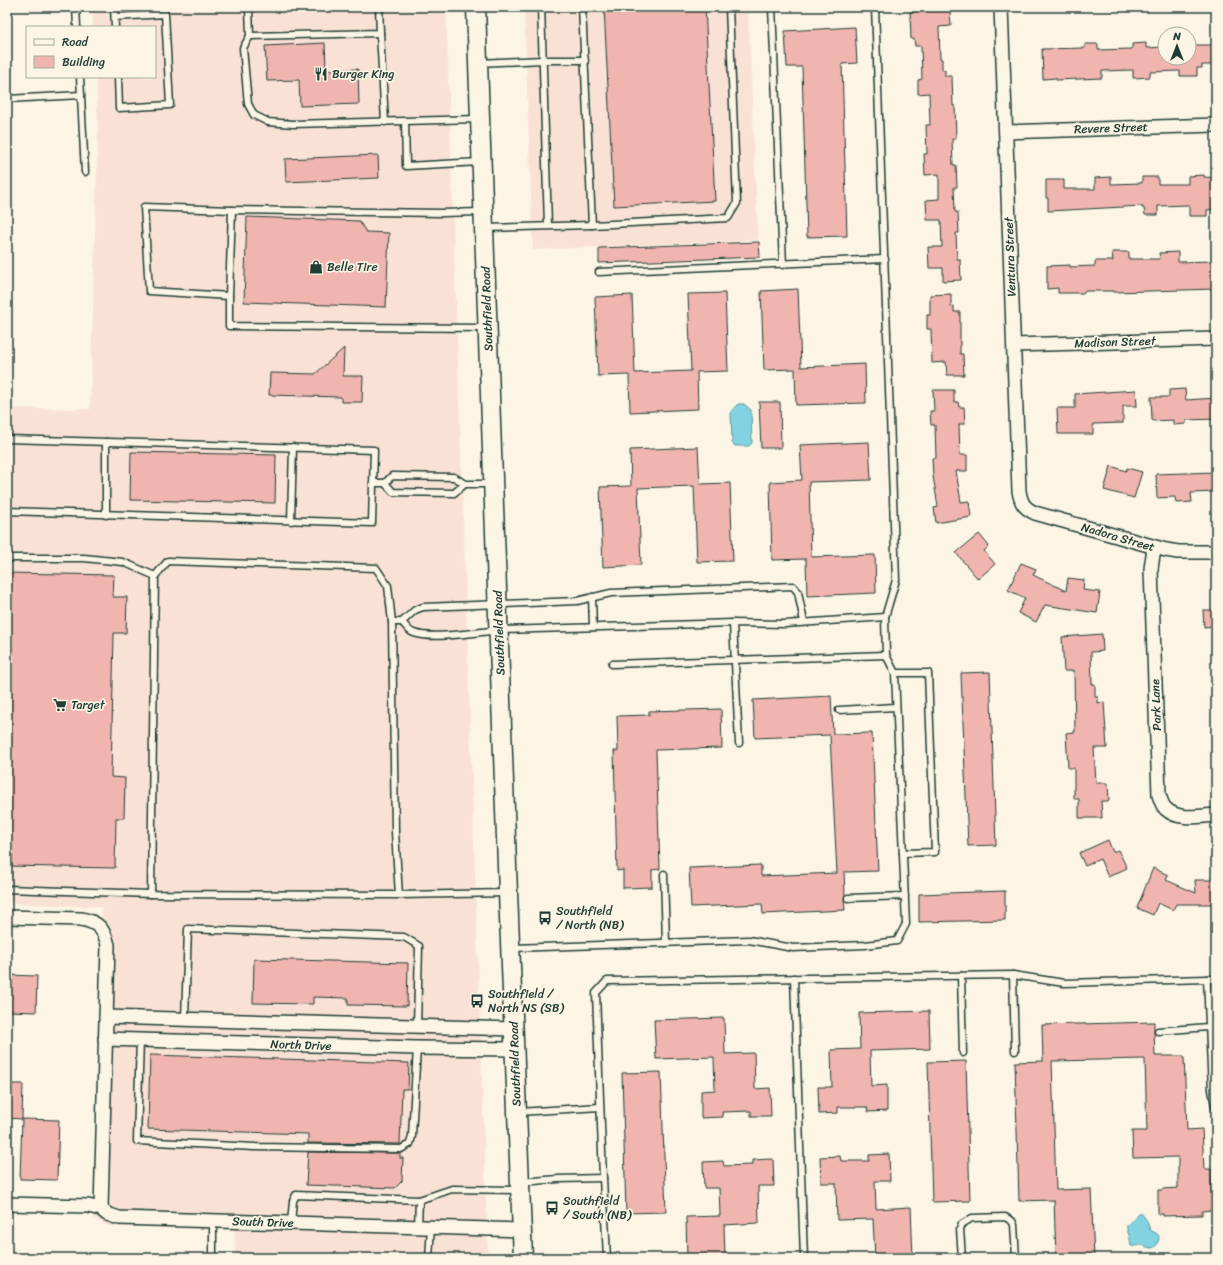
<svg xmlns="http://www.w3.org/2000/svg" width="1223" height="1265" viewBox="0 0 1223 1265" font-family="Sriracha,sans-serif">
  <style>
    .built { fill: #f9e2d5 }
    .water { fill: #83d2e1; stroke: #5b969c }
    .building { fill: #f1b5b0; stroke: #1f3d34 }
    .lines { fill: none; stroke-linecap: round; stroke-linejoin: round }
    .lane-casing { stroke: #1f3d34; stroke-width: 9 }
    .street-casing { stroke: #1f3d34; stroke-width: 16 }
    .secondary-casing { stroke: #1f3d34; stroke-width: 21 }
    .lane { stroke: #fcf5e5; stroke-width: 6 }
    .street { stroke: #fcf5e5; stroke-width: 13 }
    .secondary { stroke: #fcf5e5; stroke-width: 18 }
    .labels { text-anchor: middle; stroke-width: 3.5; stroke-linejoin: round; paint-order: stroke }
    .poi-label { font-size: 12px; fill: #1f3d34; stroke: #fcf5e5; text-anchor: start }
    .street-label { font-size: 12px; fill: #1f3d34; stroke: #fcf5e5 }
  </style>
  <rect width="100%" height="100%" fill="#fcf5e5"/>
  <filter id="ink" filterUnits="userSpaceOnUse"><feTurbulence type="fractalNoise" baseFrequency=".025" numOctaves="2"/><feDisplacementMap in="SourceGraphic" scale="8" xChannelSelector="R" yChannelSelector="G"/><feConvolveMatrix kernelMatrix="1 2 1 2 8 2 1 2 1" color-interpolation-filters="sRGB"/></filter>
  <g filter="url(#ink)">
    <g class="built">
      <polygon points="92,7 446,7 488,1258 236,1258 234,1230 108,1226 93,1218 102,907 7,903 7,408 90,409 98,132 96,77 155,77 155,27 93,27"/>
      <polygon points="524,7 748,7 758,240 533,250"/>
    </g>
    <g class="water">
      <polygon points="738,404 744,404 751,410 752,443 749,446 735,446 732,443 731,411"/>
      <path d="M 1139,1213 L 1142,1214 L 1147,1221 L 1150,1230 L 1156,1233 L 1159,1236 C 1159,1241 1157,1248 1151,1248 C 1147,1248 1144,1245 1141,1245 C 1137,1245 1136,1247 1131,1246 C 1130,1242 1130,1238 1129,1235 C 1125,1226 1126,1224 1135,1219 L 1136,1216 Z"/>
    </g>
    <g class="building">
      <polygon points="604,7 705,7 715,201 614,206"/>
      <polygon points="950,10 951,26 939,27 940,59 942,59 942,70 945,70 945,76 952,76 953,106 955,106 956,139 952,139 953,165 956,165 957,187 954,187 955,212 958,212 959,233 956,233 957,259 960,259 961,280 943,281 943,268 929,268 928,247 942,247 941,220 927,220 926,200 939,199 939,174 925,175 924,154 927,154 926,125 930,125 929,93 918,94 918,80 922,79 921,46 915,46 914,39 911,39 910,12"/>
      <polygon points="855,27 857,63 842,64 847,236 807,237 802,67 787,67 785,31"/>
      <polygon points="325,43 326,70 358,69 359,104 300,106 299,80 267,81 265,46"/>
      <polygon points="1146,43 1146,48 1165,47 1165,58 1189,58 1189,45 1214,45 1214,65 1202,65 1202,68 1197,68 1197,76 1180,76 1180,71 1150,72 1150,77 1133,78 1133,70 1102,71 1102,78 1056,80 1056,78 1043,79 1042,49 1085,48 1085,44 1098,44 1098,50 1132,49 1132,44"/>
      <polygon points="378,155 379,178 286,182 285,159"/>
      <polygon points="1204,175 1204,177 1216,178 1216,209 1207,210 1207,216 1189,216 1189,205 1158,206 1158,215 1145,215 1144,208 1142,208 1142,206 1048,211 1048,198 1046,198 1046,180 1064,180 1064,189 1095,189 1095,178 1111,177 1111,184 1142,183 1142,177 1158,177 1158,184 1188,184 1188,176"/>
      <polygon points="247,217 359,221 366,232 389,233 386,307 244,302"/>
      <polygon points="759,242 760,257 599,263 599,248"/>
      <polygon points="1112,252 1129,252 1129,259 1160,259 1159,253 1178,252 1178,262 1213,261 1213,262 1216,262 1216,289 1114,292 1114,291 1084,291 1084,293 1058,293 1058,288 1047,289 1047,266 1070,265 1070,267 1095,266 1095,261 1113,261"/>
      <polygon points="798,289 801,367 865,364 866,403 796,405 795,369 764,370 761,291"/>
      <polygon points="725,293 728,371 697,372 698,409 630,412 629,375 598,376 595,297 632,295 635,373 691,371 688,294"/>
      <polygon points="951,294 951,307 954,306 954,312 960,312 960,354 963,354 964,375 947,375 946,362 932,363 931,329 927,329 927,315 930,315 930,295"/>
      <polygon points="344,348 343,376 363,376 362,402 341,402 341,397 269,395 270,373 315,374"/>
      <polygon points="1185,389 1186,400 1216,398 1216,419 1186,420 1186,424 1173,425 1173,420 1154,421 1152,420 1151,397 1169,397 1169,390"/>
      <polygon points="933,390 954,390 954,402 958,402 959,407 964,407 965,424 959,424 960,455 967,455 967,471 956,471 961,502 969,501 971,517 936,523 934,508 938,507 933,476 932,458 936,458 935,425 931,425 930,411 934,411"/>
      <polygon points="1136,390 1137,406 1123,406 1123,423 1093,424 1093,434 1058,434 1057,408 1075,408 1075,394"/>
      <polygon points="759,402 780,402 781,448 761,448"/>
      <polygon points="869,442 871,480 809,482 811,557 875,555 876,593 807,596 806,559 772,560 770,482 802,480 800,445"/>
      <polygon points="698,447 700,484 730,483 733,561 697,562 694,486 638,488 641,565 603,567 600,487 631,486 630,450"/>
      <polygon points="131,452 276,455 275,503 130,500"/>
      <polygon points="1111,466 1126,471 1127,468 1142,472 1134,498 1104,490"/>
      <polygon points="1216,472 1216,492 1191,493 1192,502 1176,503 1175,497 1157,498 1156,474"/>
      <polygon points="979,534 989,546 984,551 995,564 978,579 956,553"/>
      <polygon points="1021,563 1036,569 1033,575 1066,591 1068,578 1084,580 1083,590 1100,592 1097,613 1045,605 1036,622 1018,613 1025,598 1008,590"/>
      <polygon points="7,573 114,575 113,597 127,597 126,633 114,633 111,777 125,778 124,818 116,818 115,868 7,866"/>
      <polygon points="1203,610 1216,610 1216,626 1204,627"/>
      <polygon points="1102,634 1103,651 1091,652 1092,684 1095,684 1095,697 1098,697 1098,703 1104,702 1107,748 1094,748 1096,783 1108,783 1109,801 1101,801 1102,818 1079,818 1079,799 1074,799 1074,768 1068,768 1066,733 1075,732 1074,671 1064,671 1062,637"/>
      <polygon points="990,672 996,845 968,846 961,673"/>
      <polygon points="831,696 833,734 872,733 878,871 844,872 845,895 844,899 845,910 763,914 762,904 691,907 689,868 761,865 761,876 837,873 830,735 755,738 753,700"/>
      <polygon points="721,709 722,748 656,750 660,869 652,870 652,887 623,888 623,870 617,871 614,751 618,751 617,716 649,715 649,711"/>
      <polygon points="1108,840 1113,852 1118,850 1127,868 1108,877 1100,859 1085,866 1079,853"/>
      <polygon points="1153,868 1168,875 1166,880 1196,893 1195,880 1216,880 1216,904 1176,904 1173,910 1158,903 1153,915 1137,908"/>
      <polygon points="1005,891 1005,920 919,922 919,894"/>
      <polygon points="254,959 408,963 407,1006 348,1005 348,998 313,997 313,1004 253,1003"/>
      <polygon points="7,975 37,976 36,1012 7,1011"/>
      <polygon points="929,1011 930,1049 870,1051 871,1086 887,1085 887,1111 868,1112 867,1107 838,1107 838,1113 819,1114 818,1087 832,1087 831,1050 860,1049 859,1013"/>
      <polygon points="724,1018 725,1054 754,1053 755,1089 770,1088 771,1116 751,1116 751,1111 722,1112 723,1117 701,1118 701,1091 715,1090 714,1057 656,1059 654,1020"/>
      <polygon points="1154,1022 1154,1031 1155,1056 1184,1056 1187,1130 1202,1129 1204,1169 1211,1169 1212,1210 1202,1211 1202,1215 1163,1216 1163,1214 1158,1214 1158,1190 1162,1190 1162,1189 1178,1188 1178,1157 1133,1158 1132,1131 1147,1131 1145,1059 1052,1061 1056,1190 1091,1189 1094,1258 1056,1258 1054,1200 1019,1201 1015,1062 1043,1061 1042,1025"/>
      <polygon points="150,1055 409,1063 408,1089 402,1089 400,1144 308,1143 308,1134 148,1129"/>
      <polygon points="966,1061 970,1201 932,1202 928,1062"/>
      <polygon points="661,1072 666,1212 626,1213 622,1073"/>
      <polygon points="7,1084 23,1084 22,1119 7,1118"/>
      <polygon points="22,1119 59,1120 57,1180 20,1179"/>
      <polygon points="308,1152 400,1153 400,1158 403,1158 402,1181 395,1188 306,1185"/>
      <polygon points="889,1154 890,1181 875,1181 876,1209 911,1207 913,1258 875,1258 873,1219 837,1220 836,1183 821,1183 820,1157 840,1156 841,1161 869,1161 869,1155"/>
      <polygon points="773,1159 774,1186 758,1186 759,1223 724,1225 725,1258 687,1258 686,1217 720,1216 719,1188 704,1188 703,1162 723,1161 724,1166 752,1165 752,1160"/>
    </g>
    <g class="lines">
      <g class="lane-casing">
        <g id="lane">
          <polyline points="76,7 77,27"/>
          <polyline points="114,7 115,27"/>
          <polyline points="249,7 250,36 243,48 248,104 254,115 268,122 293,124 478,119"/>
          <polyline points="541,7 548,225"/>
          <polyline points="772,7 783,265"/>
          <polyline points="115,17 165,14 170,105 119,108 118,77"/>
          <polyline points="380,33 385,122"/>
          <polyline points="250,36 380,33 379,7"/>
          <polyline points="479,63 543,60 585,60"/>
          <polyline points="80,77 85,172"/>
          <polyline points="7,99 81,95"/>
          <polyline points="405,121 406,166 480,162"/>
          <polyline points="481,212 442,213 232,210 144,207 149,291 229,296 229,326 485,328"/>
          <polyline points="592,225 728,218 737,203 729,7"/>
          <polyline points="486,228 592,225 582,7"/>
          <polyline points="599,272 885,259"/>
          <polyline points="229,296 232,210"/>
          <polyline points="7,439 374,450 372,523 7,511"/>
          <polyline points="106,442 106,515"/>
          <polyline points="373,483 385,483 392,476 454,477 465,484 492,484"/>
          <polyline points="385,483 393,492 454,493 465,484"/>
          <polyline points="291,521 293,447"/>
          <polyline points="7,558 84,558 123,562 155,576"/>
          <polyline points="592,597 593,627"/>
          <polyline points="392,622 395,832 399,895"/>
          <path d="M 402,622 C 406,626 409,632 414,633 C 432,640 478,632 499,630 L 733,623 L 785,624 L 885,617"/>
          <polyline points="733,623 739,743"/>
          <polyline points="612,664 886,655"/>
          <polyline points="895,673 928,673 935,852 903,853"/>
          <polyline points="839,710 896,707"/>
          <polyline points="664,874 666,943"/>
          <polyline points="7,889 151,894"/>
          <polyline points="507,893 399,895 151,894 155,576 168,561 376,568 388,586 392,622 402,622 415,610 423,607 577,601 611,593 793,586 798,592 804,622"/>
          <polyline points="848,898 905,896"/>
          <polyline points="512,948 749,940 793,948 865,945 897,941 906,924 895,673 886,655 885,617 896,580 875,7"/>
          <polyline points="1013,975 1015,1051"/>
          <polyline points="961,976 963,1053"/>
          <polyline points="794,978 804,1258"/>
          <polyline points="1207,979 1216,979"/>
          <polyline points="185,1019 188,929 404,937 419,946 417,1026"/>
          <polyline points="1158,1031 1208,1027"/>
          <polyline points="140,1039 137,1141 254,1147 401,1149 410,1144 412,1136 417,1048"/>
          <polyline points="518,1112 600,1107"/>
          <polyline points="521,1182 558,1179 603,1178"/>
          <polyline points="213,1221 213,1258"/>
          <polyline points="291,1223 293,1201 296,1195 419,1200 452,1189 518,1190"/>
          <polyline points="418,1227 419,1200"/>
          <polyline points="429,1258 431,1227"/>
          <polyline points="607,1258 603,1178 596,993 607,981 1013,975 1064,983 1207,979 1212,1090 1216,1111"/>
          <polyline points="962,1258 960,1229 962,1224 972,1218 1005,1217 1012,1221 1014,1225 1016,1258"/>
        </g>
      </g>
      <g class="street-casing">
        <g id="street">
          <path d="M 1001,7 L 1019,491 C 1021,503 1024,508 1035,513 L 1166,550 L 1178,552 L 1216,552"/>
          <polyline points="1006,132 1216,125"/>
          <polyline points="1014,345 1216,339"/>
          <path d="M 1154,547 L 1151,569 L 1159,795 C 1161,800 1162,806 1166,809 C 1179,821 1200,816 1216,815"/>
          <path d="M 7,917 L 81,919 C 98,922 104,929 108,945 L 101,1209"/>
          <polyline points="106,1017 514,1029"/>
          <polyline points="105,1039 417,1048 515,1049"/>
          <polyline points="7,1204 88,1206 101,1209 107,1214 119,1218 522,1230"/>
        </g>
      </g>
      <g class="secondary-casing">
        <polyline id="secondary" points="476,7 508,893 523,1258"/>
      </g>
      <use href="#lane" class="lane"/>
      <use href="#street" class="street"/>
      <use href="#secondary" class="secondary"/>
    </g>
  </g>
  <defs>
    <g id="restaurant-bare" transform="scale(1.08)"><path d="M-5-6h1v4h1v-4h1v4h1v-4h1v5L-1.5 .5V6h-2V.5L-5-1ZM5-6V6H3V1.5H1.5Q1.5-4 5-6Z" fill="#1f3d34" stroke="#fcf5e5" stroke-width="2.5" paint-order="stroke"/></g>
    <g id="shop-bare" transform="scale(1.08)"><path d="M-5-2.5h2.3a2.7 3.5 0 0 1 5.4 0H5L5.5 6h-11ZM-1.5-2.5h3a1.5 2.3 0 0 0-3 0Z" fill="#1f3d34" stroke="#fcf5e5" stroke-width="2.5" paint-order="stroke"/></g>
    <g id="supermarket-bare" transform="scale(1.08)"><path d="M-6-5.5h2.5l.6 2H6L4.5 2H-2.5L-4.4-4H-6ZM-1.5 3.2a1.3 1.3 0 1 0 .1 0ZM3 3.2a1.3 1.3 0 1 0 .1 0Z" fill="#1f3d34" stroke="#fcf5e5" stroke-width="2.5" paint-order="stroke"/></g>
    <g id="bus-bare" transform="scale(1.08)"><path d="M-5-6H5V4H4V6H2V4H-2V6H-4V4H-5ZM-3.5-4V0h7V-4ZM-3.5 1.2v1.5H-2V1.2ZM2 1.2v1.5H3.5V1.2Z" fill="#1f3d34" stroke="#fcf5e5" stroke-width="2.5" paint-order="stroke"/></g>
  </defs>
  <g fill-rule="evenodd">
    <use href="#restaurant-bare" x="321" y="74"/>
    <use href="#shop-bare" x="316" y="267"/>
    <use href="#supermarket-bare" x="60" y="705"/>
    <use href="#bus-bare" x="545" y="918"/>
    <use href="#bus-bare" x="477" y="1001"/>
    <use href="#bus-bare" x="552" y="1208"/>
  </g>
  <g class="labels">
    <g class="poi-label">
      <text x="332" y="78">Burger King</text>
      <text x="327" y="271">Belle Tire</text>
      <text x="71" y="709">Target</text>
      <text x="556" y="915">Southfield<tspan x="556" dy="14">/ North (NB)</tspan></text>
      <text x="488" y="998">Southfield /<tspan x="488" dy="14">North NS (SB)</tspan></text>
      <text x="563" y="1205">Southfield<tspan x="563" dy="14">/ South (NB)</tspan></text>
    </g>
    <g class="street-label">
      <text transform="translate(1111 128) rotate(-2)" y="4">Revere Street</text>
      <text transform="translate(1010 257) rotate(-92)" y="4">Ventura Street</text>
      <text transform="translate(487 309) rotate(-92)" y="4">Southfield Road</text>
      <text transform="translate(1115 342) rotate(-2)" y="4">Madison Street</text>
      <text transform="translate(1118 537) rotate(16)" y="4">Nadora Street</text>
      <text transform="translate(499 633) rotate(-92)" y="4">Southfield Road</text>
      <text transform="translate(1156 705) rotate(-92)" y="4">Park Lane</text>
      <text transform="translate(301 1045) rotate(2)" y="4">North Drive</text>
      <text transform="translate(515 1064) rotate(-92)" y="4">Southfield Road</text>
      <text transform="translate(263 1222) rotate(2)" y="4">South Drive</text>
    </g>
  </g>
  <rect width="1223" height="1265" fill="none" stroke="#fcf5e5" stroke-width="24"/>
  <rect x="12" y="12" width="1199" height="1241" fill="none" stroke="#1f3d34" stroke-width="1.5" filter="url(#ink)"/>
  <rect x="26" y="26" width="130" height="52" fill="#fcf5e5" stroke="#a4ab9e"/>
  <rect x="34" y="39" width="20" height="6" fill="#fcf5e5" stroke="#a4ab9e"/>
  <text x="62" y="46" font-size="12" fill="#1f3d34">Road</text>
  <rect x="34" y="56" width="20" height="12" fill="#f1b5b0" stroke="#a4ab9e"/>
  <text x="62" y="66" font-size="12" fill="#1f3d34">Building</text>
  <g transform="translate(1177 46)"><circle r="19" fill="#fcf5e5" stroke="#a4ab9e"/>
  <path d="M0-3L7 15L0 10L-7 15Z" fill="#1f3d34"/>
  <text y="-6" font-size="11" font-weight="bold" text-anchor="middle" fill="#1f3d34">N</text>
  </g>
</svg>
